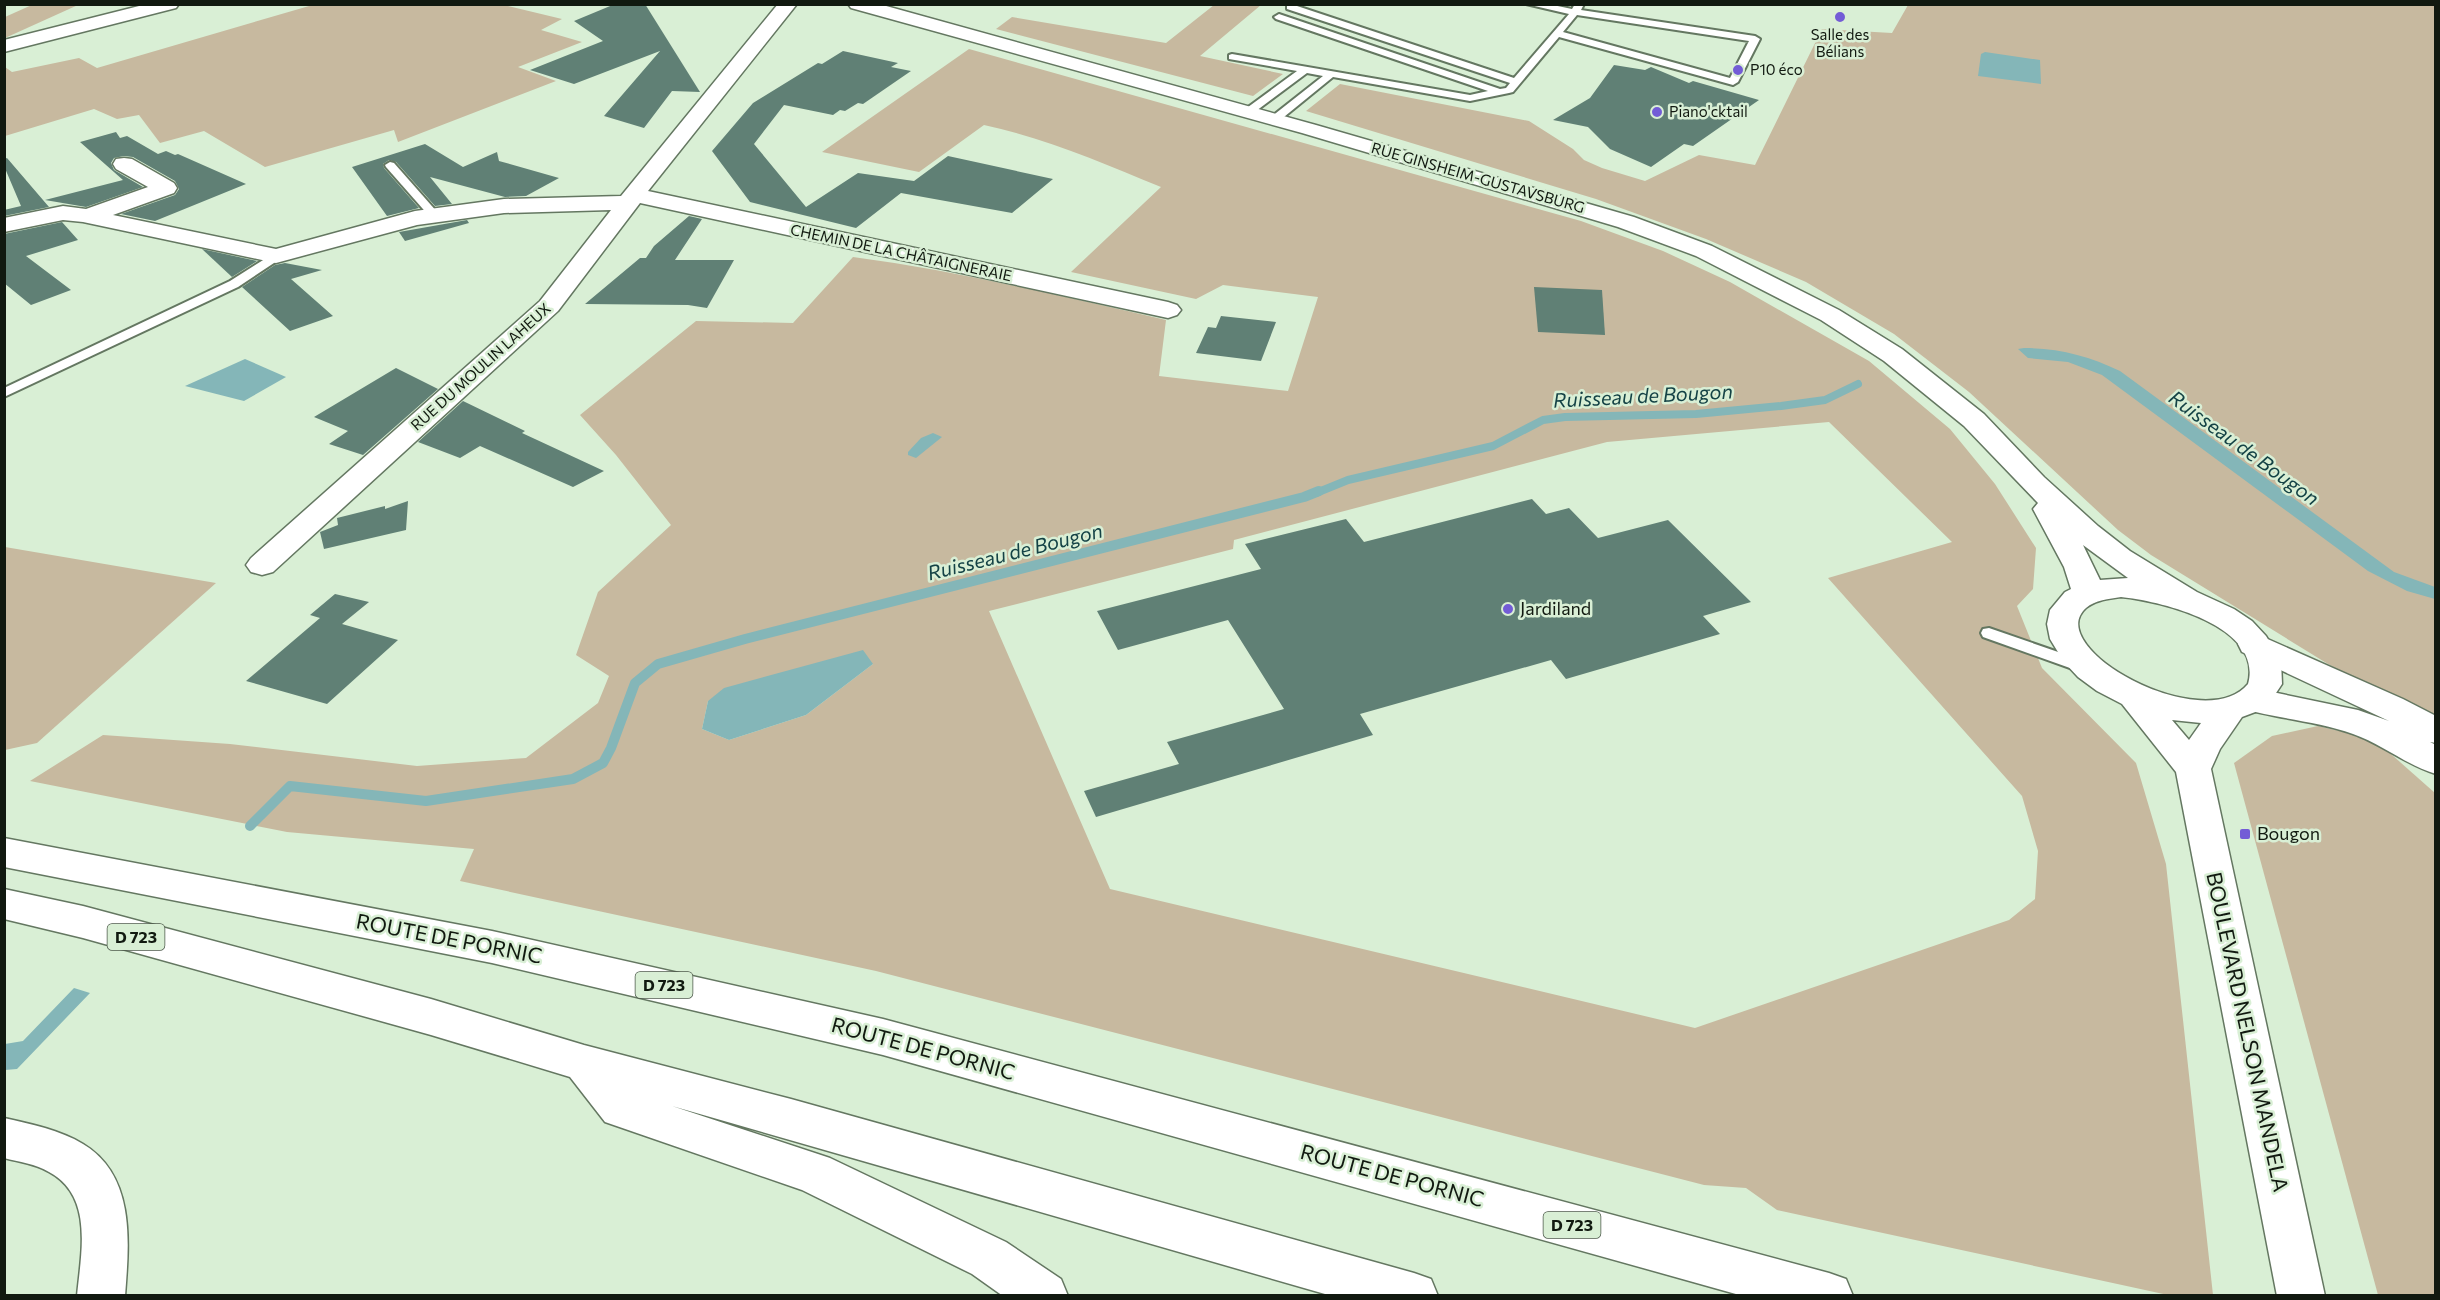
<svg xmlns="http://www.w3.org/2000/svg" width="2440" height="1300" viewBox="0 0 2440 1300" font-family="Commissioner,sans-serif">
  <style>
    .green { fill: #c7b99f; fill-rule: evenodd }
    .water { fill: #84b6b8 }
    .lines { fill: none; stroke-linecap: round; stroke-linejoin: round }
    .stream-far1 { stroke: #84b6b8; stroke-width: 8 }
    .stream { stroke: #84b6b8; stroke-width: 10 }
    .building { fill: #608075 }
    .lane-casing { stroke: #647761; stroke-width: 4 }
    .street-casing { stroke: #647761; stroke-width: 3 }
    .secondary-casing { stroke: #647761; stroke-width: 3 }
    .highway-casing { stroke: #647761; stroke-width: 3 }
    .lane { fill: #fff; fill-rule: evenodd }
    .street { fill: #fff; fill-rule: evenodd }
    .secondary { fill: #fff; fill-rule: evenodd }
    .highway { fill: #fff; fill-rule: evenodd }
    .poi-dot { fill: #735cd6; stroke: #d9efd5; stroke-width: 2 }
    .labels { text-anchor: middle; stroke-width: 5; stroke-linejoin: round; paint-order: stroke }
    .far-poi-label { font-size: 15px; fill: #111910; stroke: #d9efd5; text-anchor: start }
    .far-street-label { font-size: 15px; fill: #111910; stroke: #d9efd5 }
    .shield { fill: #d9efd5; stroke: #4d594b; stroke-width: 1.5 }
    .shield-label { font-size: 16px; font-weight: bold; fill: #111910 }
    .poi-label { font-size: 18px; fill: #111910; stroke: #d9efd5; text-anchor: start }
    .water-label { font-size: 20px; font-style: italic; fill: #144245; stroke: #d9efd5 }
    .near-street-label { font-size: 21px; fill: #111910; stroke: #d9efd5 }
  </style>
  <rect width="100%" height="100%" fill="#d9efd5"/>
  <g class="green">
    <polygon points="34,4 78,5 5,38 5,17"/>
    <polygon points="316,4 504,5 562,19 541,30 582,42 518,67 556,81 398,142 394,130 265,167 204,131 160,143 139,115 117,119 94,109 5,136 5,67 12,72 79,58 97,68"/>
    <polygon points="1214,5 1261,5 1200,56 1283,74 1253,96 996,29 1012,17 1166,43"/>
    <polygon points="1908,5 2435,5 2435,721 2328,664 2151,555 2118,530 1969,392 1894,334 1806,282 1706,239 1596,199 1306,111 1340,84 1529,121 1573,149 1584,160 1602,168 1645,181 1699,155 1755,165 1822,29 1892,33"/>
    <path d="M 969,49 L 1581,221 L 1663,251 L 1730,282 L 1869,361 L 1950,429 L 1995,484 L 2036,548 L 2033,589 L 2017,606 L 2042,668 L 2136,763 L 2166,864 L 2213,1295 L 2168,1295 L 1777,1210 L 1746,1188 L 1704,1185 L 876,971 L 460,881 L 474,849 L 287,832 L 30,781 L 103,735 L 230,744 L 417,766 L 526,758 L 598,703 L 609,676 L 576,655 L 598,592 L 671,525 L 616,455 L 580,415 L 696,321 L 793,323 L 853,257 C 958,271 1062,296 1166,320 L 1159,376 L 1288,391 L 1318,297 L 1223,285 L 1196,299 L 1071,272 L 1161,187 C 1103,163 1045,138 984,125 L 919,172 L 822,152 ZM 1829,422 L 1952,542 L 1828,578 L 2022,796 L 2038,851 L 2035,899 L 2009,920 L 1695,1028 L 1110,889 L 989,611 L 1233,549 L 1234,540 L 1607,442 ZM 873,664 L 806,715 L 729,740 L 702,729 L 708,701 Z"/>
    <polygon points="5,547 216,583 37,743 5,750"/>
    <polygon points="2318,726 2374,739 2435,793 2435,1295 2378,1295 2234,763 2272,736"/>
  </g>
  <g class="water">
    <polygon points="1985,52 2040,60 2041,84 1978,76 1981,54"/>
    <path d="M 2024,348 C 2059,348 2089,356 2120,371 L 2394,572 L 2435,587 L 2435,599 L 2407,591 L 2368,571 L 2102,375 L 2068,362 L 2028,358 L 2018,349 Z"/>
    <polygon points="245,359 286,377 244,401 185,386"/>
    <polygon points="933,433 942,437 916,458 908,455 908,452 921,438"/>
    <polygon points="863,650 873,664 806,715 729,740 702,729 708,701 724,688"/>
    <polygon points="74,988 90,993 17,1069 5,1070 5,1044 23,1041"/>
  </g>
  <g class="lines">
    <polyline class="stream-far1" points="1316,493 1348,480 1493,446 1543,420 1565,417 1696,414 1781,406 1825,400 1858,384"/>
    <polyline class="stream" points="250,826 290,786 426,801 573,779 603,763 611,748 635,683 658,664 745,639 1304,497 1319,491"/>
  </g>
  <g class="building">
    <polygon points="615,4 645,4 700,92 672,91 644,128 604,116 660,51 574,84 530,70 603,41 574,21"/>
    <polygon points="843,51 898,63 891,67 911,71 863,104 858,103 845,111 840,110 833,115 784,105 754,144 806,207 858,173 914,181 948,156 1053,179 1012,213 901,193 856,228 750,202 712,151 753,103 818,63 822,64"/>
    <polygon points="1614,65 1645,70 1651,67 1689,83 1693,81 1759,100 1693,146 1684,144 1651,167 1610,149 1588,127 1553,120 1590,98"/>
    <polygon points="116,132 120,138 127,136 158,154 166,151 175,155 178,154 246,184 155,221 121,214 175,195 179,189 175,181 133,157 124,156 114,158 111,163 114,170 143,187 86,207 45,200 123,180 80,142"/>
    <polygon points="425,144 463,167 497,152 499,161 559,178 526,196 505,197 430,177 452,204 435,206 396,162 389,160 383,164 384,168 419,208 387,216 352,167"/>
    <polygon points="7,158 49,207 4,216 4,210 21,206 4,166 4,159"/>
    <polygon points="689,216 702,219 675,260 734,260 707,308 688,305 585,304 640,258 646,258 654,246"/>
    <polygon points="467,220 469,223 405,241 399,232"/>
    <polygon points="62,222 78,240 26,256 71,290 31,305 4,283 4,234"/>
    <polygon points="202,249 257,261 232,277"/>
    <polygon points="285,263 322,270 291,279 333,316 290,331 242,287 275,265"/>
    <polygon points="1534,287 1602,290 1605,335 1538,332"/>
    <polygon points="1221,316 1276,322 1261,361 1196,353 1208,327 1216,328"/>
    <polygon points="396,368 438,389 363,455 329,444 348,431 314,417"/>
    <polygon points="463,401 525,431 522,433 604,471 573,487 480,446 460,458 418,442"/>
    <polygon points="1532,499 1546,514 1569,508 1598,538 1668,520 1751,602 1703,616 1720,634 1566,679 1551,660 1360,714 1373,735 1096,817 1084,791 1179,764 1167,742 1284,709 1228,620 1118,650 1097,611 1261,569 1245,544 1346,519 1364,542"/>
    <polygon points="408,501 406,530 324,549 320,532 338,525 337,518 385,506 385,509"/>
    <polygon points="335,594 369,602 342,624 398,640 327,704 246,681 320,618 310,615"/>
  </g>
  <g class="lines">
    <g class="lane-casing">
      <g id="lane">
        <path d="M 1291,4 L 1514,78 L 1569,14 L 1526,4 L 1548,4 L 1572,9 L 1575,4 L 1584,4 L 1581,10 L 1755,36 L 1760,39 L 1738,82 L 1733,85 L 1559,37 L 1513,92 L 1509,93 L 1470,101 L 1333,77 L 1279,121 L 1271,121 L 1271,117 L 1323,76 L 1307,73 L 1252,114 L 1244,114 L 1244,110 L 1297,71 L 1229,59 L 1229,55 L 1232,54 L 1470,95 L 1488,91 L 1276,19 L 1274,17 L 1279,14 L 1500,89 L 1506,88 L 1510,83 L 1287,9 L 1287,5 ZM 1577,15 L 1749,41 L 1730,78 L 1563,32 Z"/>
        <polygon points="390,162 394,163 438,213 438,217 430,217 386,167 385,165"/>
        <polygon points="276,252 282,256 280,259 238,287 4,397 4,388 230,281"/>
        <polygon points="1989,628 2090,663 2092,667 2090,671 2084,673 1983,637 1981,633 1983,629"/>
      </g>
    </g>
    <g class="street-casing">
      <g id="street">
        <polygon points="147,4 179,4 176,8 4,52 4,40"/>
        <polygon points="778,4 797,4 648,191 1168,302 1177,305 1181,310 1177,315 1168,318 640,203 558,311 273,572 262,575 251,572 246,565 251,558 540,301 611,210 504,213 417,225 276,263 83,222 63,220 4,232 4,218 63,206 86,209 148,187 116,169 113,164 116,159 124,158 132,159 174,183 177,188 174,193 113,215 276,249 415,211 504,199 621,196"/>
        <path d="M 4,1118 C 31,1124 60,1130 83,1144 C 136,1176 129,1243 125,1296 L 77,1296 C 81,1253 94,1196 49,1172 C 36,1164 19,1162 4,1158 Z"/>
      </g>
    </g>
    <g class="secondary-casing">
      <path id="secondary" d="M 848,4 L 879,4 L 1316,125 L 1634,217 L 1712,246 L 1839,310 L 1902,349 L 1984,414 L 2044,477 L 2098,526 L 2130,551 L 2197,592 L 2234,609 L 2252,621 L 2266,636 L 2281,661 L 2282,684 L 2266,708 L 2242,717 L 2220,749 L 2211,769 L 2325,1296 L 2277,1296 L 2176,772 L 2122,704 L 2097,691 L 2078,677 L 2064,662 L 2050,639 L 2047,624 L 2050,610 L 2065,592 L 2071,589 L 2064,567 L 2033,509 L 2038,503 L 1964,426 L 1884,361 L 1821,320 L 1696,256 L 1618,227 L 1302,133 L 851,8 ZM 2083,545 L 2128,578 L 2100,580 ZM 2121,597 C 2161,601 2264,626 2248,684 C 2204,737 2041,648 2086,608 C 2095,600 2109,599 2121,597 ZM 2172,720 L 2201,723 L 2189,740 Z"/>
    </g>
    <g class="highway-casing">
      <g id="highway">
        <path d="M 2254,633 L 2403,699 L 2436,716 L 2436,743 L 2430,742 L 2436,745 L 2436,774 C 2406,765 2382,744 2353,734 C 2318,721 2277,719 2241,708 L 2236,700 L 2241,692 L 2253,688 L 2358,710 L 2389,721 L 2242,652 L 2238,644 L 2242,636 Z"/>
        <polygon points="4,838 492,931 883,1019 1829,1273 1846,1279 1853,1296 1743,1296 883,1055 492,963 4,867"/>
        <polygon points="4,889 83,906 431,999 584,1045 791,1099 1414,1273 1431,1279 1438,1296 1332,1296 672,1106 830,1158 1006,1242 1061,1279 1068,1296 1003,1296 972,1274 802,1190 605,1122 570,1077 431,1035 83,938 4,919"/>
      </g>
    </g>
    <use href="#lane" class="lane"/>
    <use href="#street" class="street"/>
    <use href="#secondary" class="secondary"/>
    <use href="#highway" class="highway"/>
  </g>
  <g class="poi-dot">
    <circle cx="1840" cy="17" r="6"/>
    <circle cx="1738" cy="70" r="6"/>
    <circle cx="1657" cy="112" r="6"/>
    <circle cx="1508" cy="609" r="6"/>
    <rect x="2239" y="828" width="12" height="12" rx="3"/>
  </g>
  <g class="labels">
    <g class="far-poi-label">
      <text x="1840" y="40" text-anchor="middle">Salle des<tspan x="1840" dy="17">Bélians</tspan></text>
      <text x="1750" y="75">P10 éco</text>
      <text x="1669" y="117">Piano'cktail</text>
    </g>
    <g class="far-street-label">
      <text transform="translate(1478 178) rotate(16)" y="5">RUE GINSHEIM-GUSTAVSBURG</text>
      <text transform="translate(901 253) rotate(12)" y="5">CHEMIN DE LA CHÂTAIGNERAIE</text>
      <text transform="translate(481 367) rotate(-42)" y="5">RUE DU MOULIN LAHEUX</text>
    </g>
    <g class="shield">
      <rect x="107.5" y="924" width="57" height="26" rx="4.5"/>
      <rect x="635.5" y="972" width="57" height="26" rx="4.5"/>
      <rect x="1543.5" y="1212" width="57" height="26" rx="4.5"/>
    </g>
    <g class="shield-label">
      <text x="136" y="943">D 723</text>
      <text x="664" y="991">D 723</text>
      <text x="1572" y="1231">D 723</text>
    </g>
    <g class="poi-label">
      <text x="1520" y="615">Jardiland</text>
      <text x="2257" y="840">Bougon</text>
    </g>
    <g class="water-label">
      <text transform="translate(1643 396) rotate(-3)" y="7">Ruisseau de Bougon</text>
      <text transform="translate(2244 448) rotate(36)" y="7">Ruisseau de Bougon</text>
      <text transform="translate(1015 552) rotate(-14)" y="7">Ruisseau de Bougon</text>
    </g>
    <g class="near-street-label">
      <text transform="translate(449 939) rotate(11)" y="7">ROUTE DE PORNIC</text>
      <text transform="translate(2247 1032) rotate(78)" y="7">BOULEVARD NELSON MANDELA</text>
      <text transform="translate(923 1049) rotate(15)" y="7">ROUTE DE PORNIC</text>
      <text transform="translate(1392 1176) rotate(15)" y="7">ROUTE DE PORNIC</text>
    </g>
  </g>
  <rect width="2440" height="1300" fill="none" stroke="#111910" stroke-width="12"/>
</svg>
